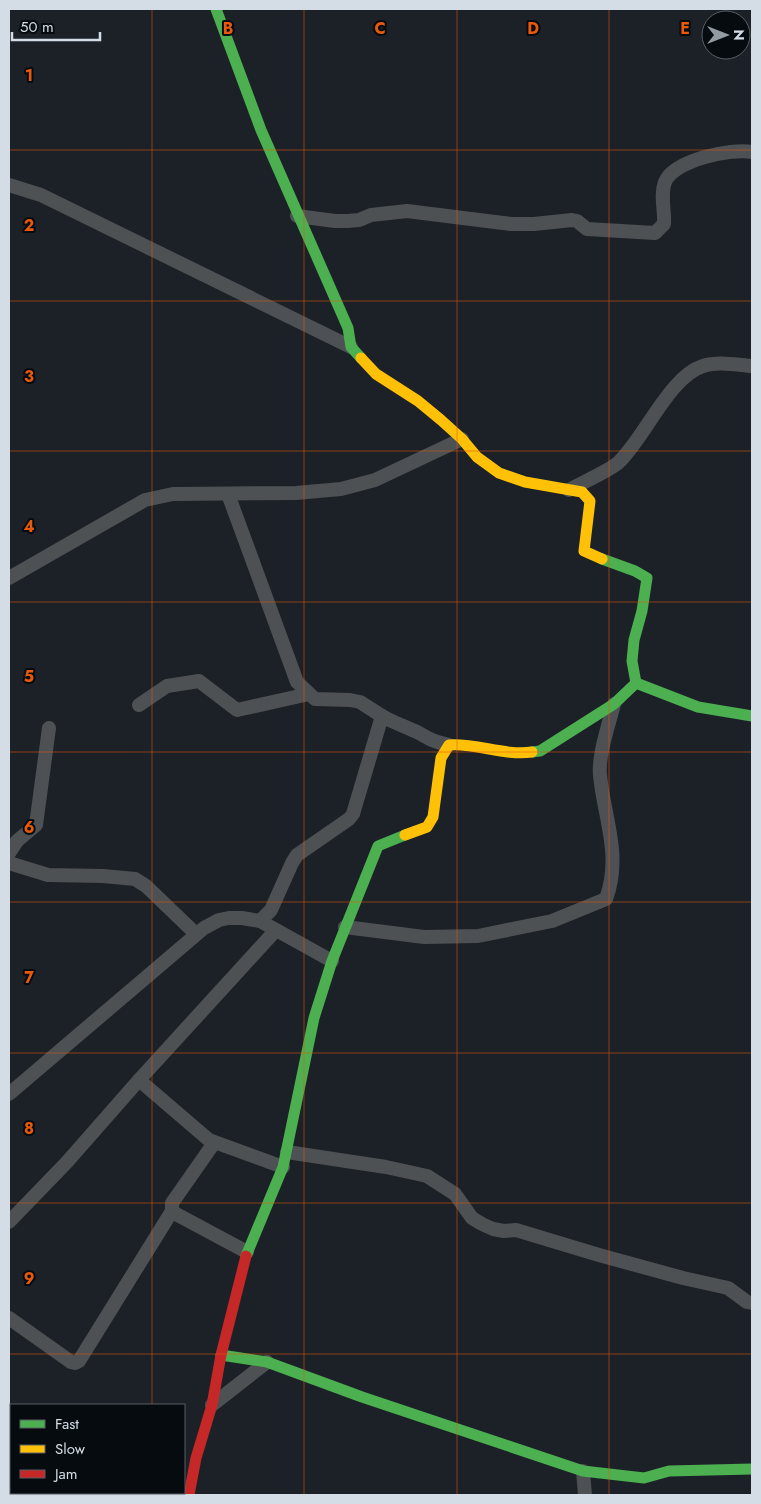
<svg xmlns="http://www.w3.org/2000/svg" width="761" height="1504" viewBox="0 0 761 1504" font-family="Jost,sans-serif">
  <style>
    .lines { fill: none; stroke-linecap: round; stroke-linejoin: round }
    .street { stroke: #4d5153; stroke-width: 14 }
    .fast { stroke: #4caf50; stroke-width: 11 }
    .slow { stroke: #ffc107; stroke-width: 11 }
    .jam { stroke: #c62828; stroke-width: 11 }
    .grid { fill: none; stroke: #e8590c; stroke-width: 1; stroke-opacity: 0.55 }
    .grid-label { font-size: 16px; text-anchor: middle; font-weight: bold; fill: #e8590c; stroke: #060b10; stroke-width: 4; stroke-linejoin: round; paint-order: stroke }
  </style>
  <rect width="100%" height="100%" fill="#1b2127"/>
  <g class="lines">
    <g class="street">
      <polyline points="9,185 41,195 351,347"/>
      <path d="M 297,216 L 335,221 L 348,221 L 359,220 L 371,215 L 407,211 L 511,224 L 534,224 L 572,220 L 577,221 L 587,229 L 655,233 L 664,224 C 665,211 660,195 665,182 C 674,160 731,148 752,152"/>
      <path d="M 569,490 C 581,483 611,470 619,462 C 645,437 670,376 703,366 C 718,361 737,365 752,366"/>
      <polyline points="228,494 297,682 315,699 350,700 360,702 382,716"/>
      <polyline points="9,578 145,500 173,494 296,493 341,489 375,480 462,439"/>
      <polyline points="139,705 167,686 199,681 237,710 309,694"/>
      <polyline points="9,853 17,841 36,825 49,728"/>
      <polyline points="9,863 48,875 103,876 135,879 146,886 196,934"/>
      <path d="M 260,921 L 271,910 L 292,863 L 297,855 L 349,819 L 353,814 L 382,716 C 394,723 407,727 419,733 C 431,740 435,742 449,745"/>
      <path d="M 345,927 L 424,937 L 478,936 L 552,921 L 606,899 C 622,855 604,818 600,775 C 598,755 609,724 614,704"/>
      <polyline points="139,1080 209,1140 283,1167"/>
      <polyline points="9,1094 204,928 219,920 229,918 242,918 260,921 332,961"/>
      <polyline points="287,1152 386,1167 427,1176 455,1194 472,1218 482,1224 493,1229 504,1231 516,1230 599,1255 683,1278 728,1288 747,1302 752,1303"/>
      <polyline points="172,1211 176,1214 247,1252"/>
      <polyline points="9,1222 67,1162 139,1080 276,930"/>
      <polyline points="9,1318 71,1362 75,1363 79,1361 172,1211 172,1203 214,1143"/>
      <polyline points="212,1405 267,1362"/>
      <polyline points="583,1471 585,1495"/>
      <polyline points="127,1495 129,1493"/>
    </g>
    <g class="fast">
      <polyline points="216,9 261,130 348,328 351,347 361,358"/>
      <polyline points="602,559 635,571 647,578 642,611 634,640 632,661 636,683"/>
      <polyline points="532,752 540,751 614,704 636,683 698,707 752,716"/>
      <polyline points="246,1256 283,1167 314,1018 332,961 378,846 405,835"/>
      <polyline points="221,1355 267,1362 362,1397 583,1471 644,1478 669,1471 752,1469"/>
    </g>
    <g class="slow">
      <polyline points="361,358 376,374 418,401 441,420 462,439 477,457 499,473 525,482 582,492 590,501 584,551 602,559"/>
      <path d="M 405,835 L 427,827 L 433,817 L 441,758 L 449,745 C 477,743 504,756 532,752"/>
    </g>
    <polyline class="jam" points="189,1495 196,1458 212,1405 221,1355 246,1256"/>
  </g>
  <path class="grid" d="M 152,9 L 152,1405M 304,9 L 304,1495M 457,9 L 457,1495M 609,9 L 609,1495M 9,150 L 752,150M 9,301 L 752,301M 9,451 L 752,451M 9,602 L 752,602M 9,752 L 752,752M 9,902 L 752,902M 9,1053 L 752,1053M 9,1203 L 752,1203M 9,1354 L 752,1354M 152,1493 L 152,1495"/>
  <g class="grid-label">
    <text x="228" y="34">B</text>
    <text x="380" y="34">C</text>
    <text x="533" y="34">D</text>
    <text x="685" y="34">E</text>
    <text x="29" y="81">1</text>
    <text x="29" y="231">2</text>
    <text x="29" y="382">3</text>
    <text x="29" y="532">4</text>
    <text x="29" y="682">5</text>
    <text x="29" y="833">6</text>
    <text x="29" y="983">7</text>
    <text x="29" y="1134">8</text>
    <text x="29" y="1284">9</text>
  </g>
  <rect width="761" height="1504" fill="none" stroke="#d4dde5" stroke-width="20"/>
  <rect x="10" y="1404" width="175" height="90" fill="#060b10" stroke="#585f65"/>
  <rect x="20" y="1420" width="25" height="8" fill="#4caf50" stroke="#585f65"/>
  <text x="55" y="1429" font-size="15" fill="#d4dde5">Fast</text>
  <rect x="20" y="1445" width="25" height="8" fill="#ffc107" stroke="#585f65"/>
  <text x="55" y="1454" font-size="15" fill="#d4dde5">Slow</text>
  <rect x="20" y="1470" width="25" height="8" fill="#c62828" stroke="#585f65"/>
  <text x="55" y="1479" font-size="15" fill="#d4dde5">Jam</text>
  <g transform="translate(726 35) rotate(90)"><circle r="24" fill="#060b10" stroke="#585f65"/>
  <path d="M0-4L9 19L0 12L-9 19Z" fill="#939ba2"/>
  <text y="-8" font-size="14" font-weight="bold" text-anchor="middle" fill="#d4dde5">N</text>
  </g>
  <path d="M12 32v8h88v-8" fill="none" stroke="#d4dde5" stroke-width="2.5"/>
  <text x="20" y="32" font-size="15" fill="#d4dde5" stroke="#060b10" stroke-width="4" paint-order="stroke">50 m</text>
</svg>
